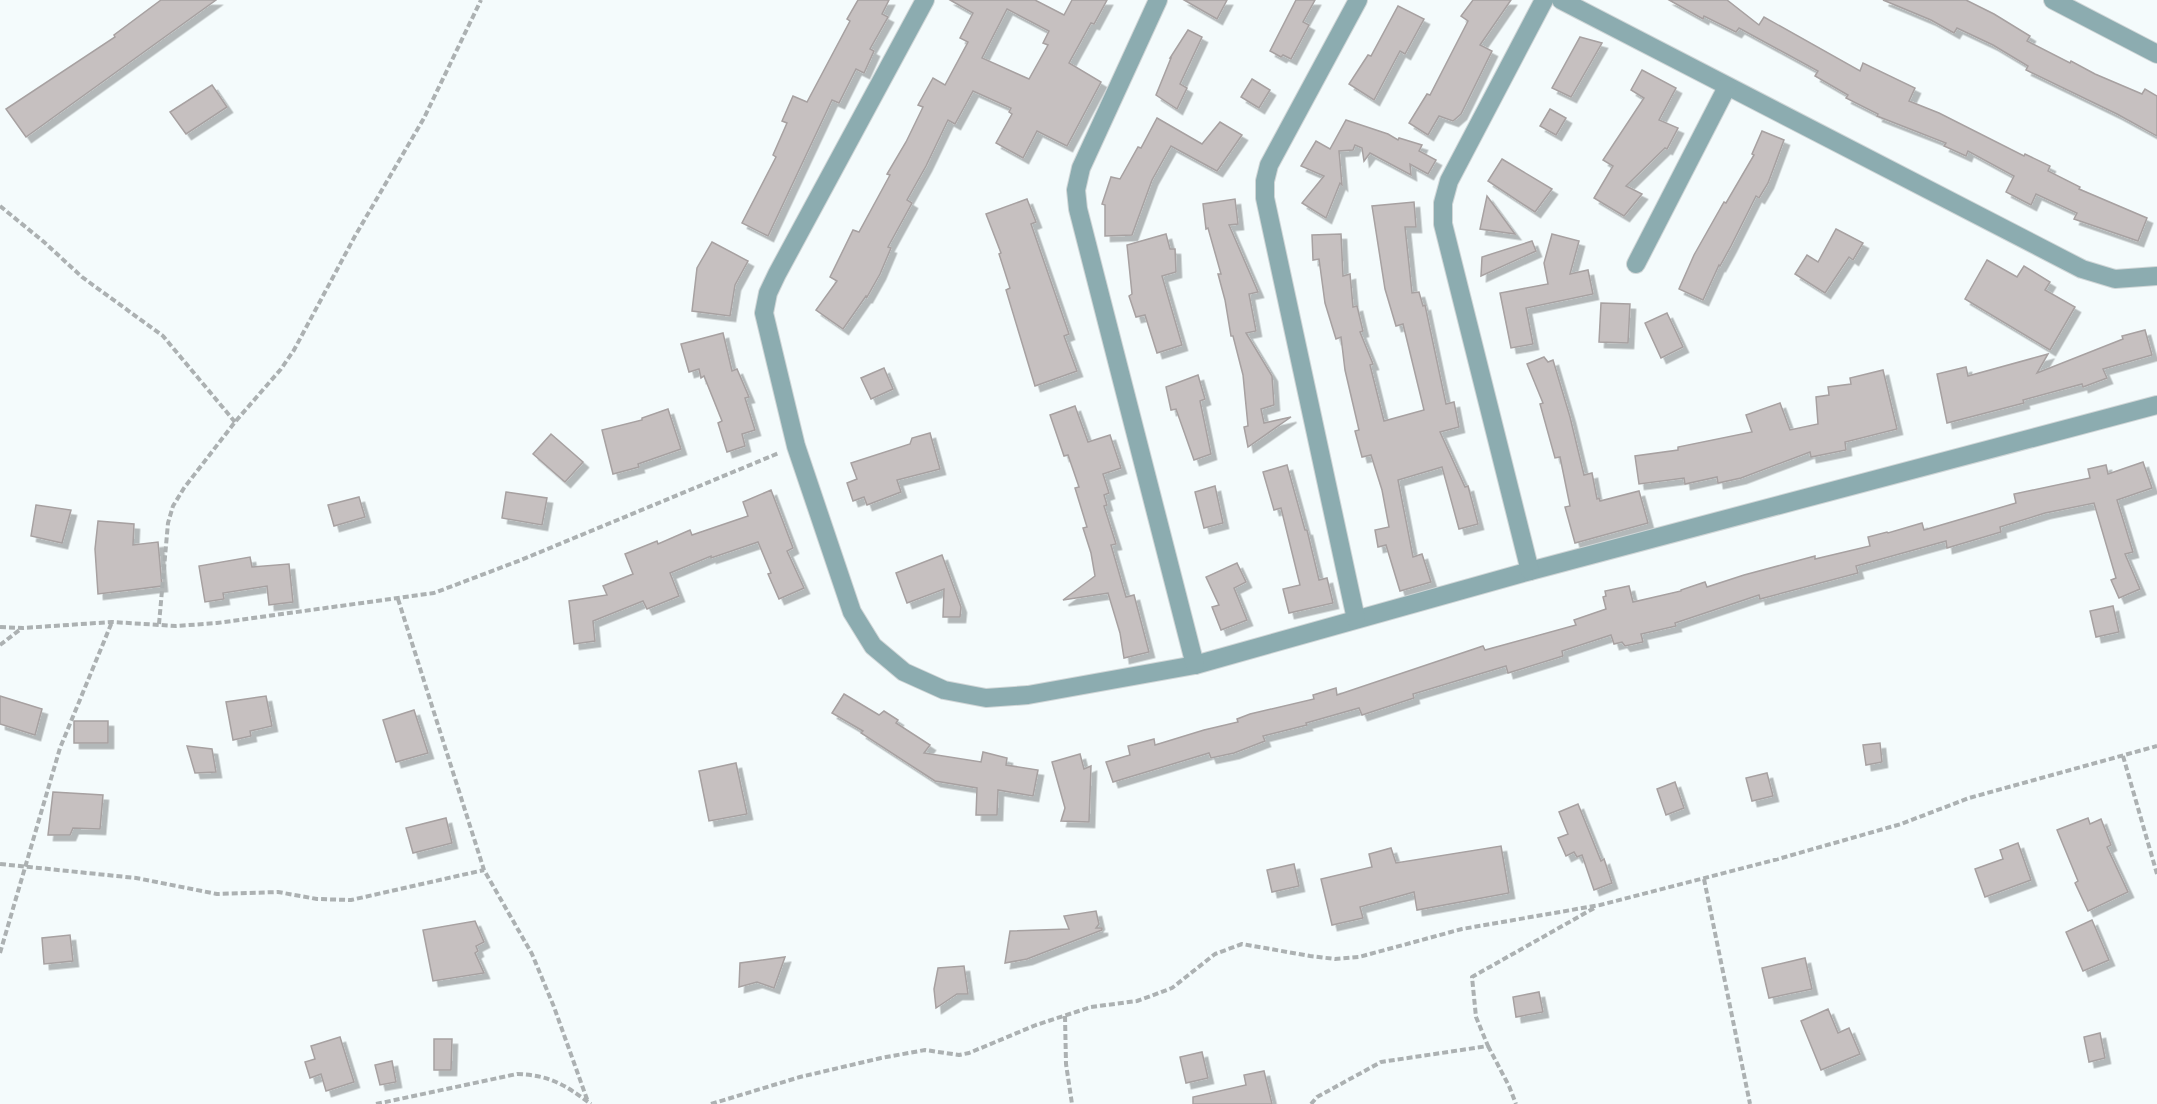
<svg xmlns="http://www.w3.org/2000/svg" width="2157" height="1104" viewBox="0 0 2157 1104" font-family="'Sofia Sans Condensed',sans-serif">
  <style>
    .building { fill: #c6c0c0; stroke: #a7a1a1; stroke-width: 1.5; fill-rule: evenodd; filter: url(#shadow) }
    .lines { fill: none; stroke-linecap: round; stroke-linejoin: round }
    .minor-casing { stroke: #d0d6d7; stroke-width: 20 }
    .path { stroke: #acb1b2; stroke-width: 4; stroke-dasharray: 6 3; stroke-linecap: butt }
    .minor { stroke: #8cacb0; stroke-width: 18 }
  </style>
  <defs>
    <filter id="shadow"><feDropShadow dx="5.5" dy="5.5" stdDeviation="0" flood-color="#0004"/></filter>
  </defs>
  <rect width="100%" height="100%" fill="#f4fbfc"/>
  <g class="building">
    <polygon points="161,0 216,0 26,137 6,109 115,37 114,35"/>
    <polygon points="858,0 889,0 882,14 888,17 870,49 874,51 864,73 856,69 839,103 832,100 768,236 742,223 776,157 773,155 787,123 782,121 793,96 807,102 850,21 847,19"/>
    <path d="M 950,0 L 1035,0 L 1064,15 L 1072,0 L 1107,0 L 1094,24 L 1091,23 L 1069,63 L 1101,82 L 1067,146 L 1037,131 L 1023,158 L 996,143 L 1012,114 L 1009,112 L 1011,108 L 973,91 L 955,124 L 948,120 L 926,166 L 907,200 L 912,203 L 888,247 L 891,248 L 880,274 L 867,297 L 866,296 L 843,329 L 816,310 L 837,281 L 830,277 L 853,230 L 859,232 L 890,175 L 887,174 L 906,142 L 923,107 L 918,105 L 933,78 L 945,85 L 968,42 L 960,38 L 973,13 ZM 1007,9 L 1049,31 L 1043,43 L 1048,45 L 1029,79 L 982,58 Z"/>
    <polygon points="1184,0 1227,0 1217,19"/>
    <polygon points="1296,0 1315,0 1303,22 1309,25 1291,59 1283,55 1281,57 1270,51"/>
    <polygon points="1473,0 1511,0 1480,45 1492,51 1461,114 1453,121 1439,116 1428,135 1409,123 1427,94 1430,95 1468,21 1461,16"/>
    <polygon points="1669,0 1727,0 1759,25 1764,17 1860,71 1863,63 1915,88 1909,101 1939,113 2024,156 2025,154 2050,166 2048,171 2080,187 2079,189 2147,218 2138,241 2074,219 2077,213 2036,194 2031,205 2006,192 2014,176 1968,151 1966,156 1944,146 1946,143 1877,116 1878,114 1846,98 1848,95 1815,76 1818,71 1739,28 1736,32 1704,16 1703,19"/>
    <polygon points="1883,0 1966,0 1994,14 2030,36 2027,41 2070,63 2071,61 2095,74 2142,94 2145,89 2157,96 2157,136 2117,114 2026,70 2028,66 1993,45 1957,28 1954,33 1931,20"/>
    <polygon points="1398,6 1424,19 1405,54 1400,51 1374,100 1349,84 1368,55 1371,56"/>
    <polygon points="1188,30 1202,37 1180,84 1187,88 1177,109 1156,95 1171,58 1170,58"/>
    <polygon points="1580,37 1602,43 1571,97 1552,88"/>
    <polygon points="1642,70 1676,88 1659,120 1678,128 1667,149 1665,148 1626,186 1642,194 1624,216 1594,198 1613,166 1603,160 1644,98 1631,90"/>
    <polygon points="1252,79 1270,90 1259,108 1241,97"/>
    <polygon points="212,85 227,107 186,134 170,112"/>
    <polygon points="1550,109 1566,118 1556,135 1540,126"/>
    <polygon points="1157,118 1202,144 1220,122 1242,135 1217,171 1171,146 1152,180 1132,235 1105,236 1105,205 1102,204 1111,177 1120,179 1138,147 1141,148"/>
    <polygon points="1346,120 1388,134 1398,140 1399,138 1422,145 1419,151 1436,160 1428,174 1410,164 1411,175 1370,153 1364,161 1362,148 1355,145 1353,150 1339,151 1342,185 1340,183 1326,218 1302,203 1324,176 1301,166 1316,141 1330,149"/>
    <polygon points="1762,131 1784,140 1768,183 1759,198 1756,196 1731,246 1720,266 1719,265 1703,300 1679,289 1694,255 1724,202 1726,203 1754,155 1752,154"/>
    <polygon points="1502,159 1552,189 1535,212 1488,181"/>
    <polygon points="1487,196 1515,234 1480,229"/>
    <polygon points="1027,199 1036,222 1031,224 1069,334 1064,336 1077,371 1035,386 1006,290 1010,288 999,254 1001,253 986,214"/>
    <polygon points="1235,199 1238,224 1229,225 1258,292 1249,294 1256,331 1246,333 1272,376 1274,405 1261,409 1264,423 1291,417 1248,447 1244,427 1248,426 1243,375 1233,336 1231,336 1225,300 1218,274 1221,274 1208,228 1206,229 1203,204"/>
    <polygon points="1414,202 1416,227 1405,227 1412,293 1419,292 1423,306 1425,305 1446,404 1454,402 1459,427 1440,432 1465,487 1468,486 1478,524 1459,529 1442,467 1398,480 1413,557 1422,554 1431,582 1400,591 1386,545 1378,547 1375,530 1389,527 1382,490 1371,455 1362,457 1355,431 1359,430 1345,370 1341,337 1336,339 1325,303 1319,259 1313,260 1312,235 1341,234 1343,276 1350,274 1353,307 1357,306 1363,331 1360,332 1373,364 1370,365 1384,421 1424,410 1403,324 1396,326 1385,289 1372,206"/>
    <polygon points="1836,229 1863,243 1853,260 1849,257 1825,293 1795,274 1807,255 1818,262"/>
    <polygon points="1166,234 1170,249 1175,249 1176,272 1162,276 1182,345 1157,353 1145,315 1136,317 1129,296 1132,294 1127,245"/>
    <polygon points="1552,234 1579,241 1570,274 1588,270 1593,294 1526,308 1533,344 1511,348 1500,293 1548,284 1544,263"/>
    <polygon points="1532,241 1536,251 1481,276 1482,257"/>
    <polygon points="712,242 748,261 735,285 730,316 692,311 697,268"/>
    <polygon points="1987,260 2017,277 2024,266 2050,282 2045,290 2075,307 2050,350 1965,299"/>
    <polygon points="1601,303 1630,304 1628,343 1599,342"/>
    <polygon points="1667,313 1683,347 1661,358 1645,323"/>
    <polygon points="2145,330 2152,355 2103,369 2107,378 2083,387 2082,384 2023,400 2024,403 1947,423 1937,374 1966,367 1968,376 2048,354 2037,373 2123,339 2122,336"/>
    <polygon points="723,333 732,371 737,369 749,397 745,398 755,430 742,434 745,446 727,452 718,423 722,421 704,376 701,378 699,369 689,372 681,344"/>
    <polygon points="1544,357 1548,362 1553,360 1570,417 1584,475 1592,473 1597,499 1599,498 1600,501 1639,491 1648,523 1575,543 1565,507 1570,506 1560,457 1555,458 1540,404 1543,403 1527,364"/>
    <polygon points="884,368 893,389 871,399 861,378"/>
    <polygon points="1883,370 1897,429 1845,442 1846,450 1811,457 1810,452 1741,478 1718,483 1717,477 1685,484 1684,478 1639,484 1635,456 1678,450 1678,447 1752,432 1746,415 1780,403 1790,430 1818,424 1816,397 1829,395 1828,387 1851,384 1850,378"/>
    <polygon points="1198,375 1205,399 1200,401 1211,454 1194,460 1176,409 1171,410 1166,387"/>
    <polygon points="1075,406 1088,442 1110,435 1121,468 1103,474 1109,493 1104,495 1107,505 1104,506 1116,544 1111,545 1126,597 1134,595 1149,652 1124,658 1120,633 1108,593 1063,600 1095,576 1091,553 1083,528 1087,527 1075,488 1079,487 1068,455 1064,456 1050,415"/>
    <polygon points="668,409 681,449 638,464 639,467 613,474 602,430 642,420 642,418"/>
    <polygon points="930,433 940,469 897,480 901,492 867,505 864,497 853,501 847,483 857,479 851,463 910,444 912,438"/>
    <polygon points="551,434 583,462 565,482 533,454"/>
    <polygon points="2143,462 2152,488 2117,500 2133,552 2125,554 2140,589 2119,598 2111,580 2116,578 2094,503 2045,513 2000,527 2001,532 1947,548 1946,541 1856,566 1858,573 1760,599 1759,595 1675,623 1676,626 1641,634 1643,642 1625,646 1622,642 1614,644 1611,635 1562,651 1563,656 1508,673 1506,666 1413,694 1414,698 1362,715 1359,708 1306,723 1307,725 1263,736 1265,741 1234,753 1211,758 1209,753 1113,782 1106,762 1130,755 1128,746 1154,739 1155,745 1204,730 1238,722 1237,719 1250,714 1314,699 1313,695 1336,688 1337,695 1483,646 1485,650 1576,625 1574,620 1606,609 1603,597 1606,596 1605,591 1629,586 1633,602 1681,591 1681,590 1705,582 1707,587 1744,575 1815,556 1815,559 1870,546 1868,537 1887,532 1888,533 1922,523 1924,530 2016,503 2014,494 2090,478 2088,469 2106,465 2108,474"/>
    <polygon points="1287,465 1305,530 1307,530 1319,580 1327,578 1333,603 1289,613 1283,589 1300,585 1281,508 1274,510 1263,472"/>
    <polygon points="1215,486 1223,523 1204,528 1195,492"/>
    <polygon points="771,490 793,548 787,551 804,588 779,599 768,574 771,573 758,542 711,558 711,556 670,573 679,596 647,609 643,601 593,621 595,641 574,644 569,601 607,595 603,586 633,574 625,554 657,541 658,544 690,530 692,535 748,516 743,502"/>
    <polygon points="506,492 547,498 542,525 502,518"/>
    <polygon points="359,497 365,517 334,526 328,505"/>
    <polygon points="36,505 71,510 62,543 31,536"/>
    <polygon points="98,521 134,524 133,545 158,542 162,586 98,594 95,549"/>
    <polygon points="942,555 961,607 960,617 943,617 944,589 907,603 896,573"/>
    <polygon points="250,557 252,567 289,564 293,602 269,605 267,586 223,593 224,599 205,602 199,566"/>
    <polygon points="1237,563 1246,582 1234,588 1247,620 1221,630 1212,607 1219,605 1206,577"/>
    <polygon points="2113,606 2119,632 2096,637 2090,611"/>
    <polygon points="844,694 879,715 884,711 898,720 896,723 930,745 924,753 981,762 983,752 1007,758 1006,765 1038,770 1033,796 998,790 997,815 976,815 977,788 935,781 861,733 863,731 832,713"/>
    <polygon points="0,696 42,709 35,735 0,724"/>
    <polygon points="266,696 272,726 250,731 251,736 233,740 226,702"/>
    <polygon points="414,710 428,753 396,762 383,720"/>
    <rect x="74" y="721" width="34" height="22"/>
    <polygon points="1880,743 1882,762 1866,765 1863,745"/>
    <polygon points="187,746 212,749 216,772 195,773"/>
    <polygon points="1080,754 1084,769 1091,766 1089,822 1061,821 1065,808 1052,762"/>
    <polygon points="736,763 747,814 709,821 699,771"/>
    <polygon points="1767,773 1773,796 1752,801 1746,778"/>
    <polygon points="1675,782 1684,808 1666,815 1657,789"/>
    <polygon points="53,792 103,795 100,829 73,828 70,835 48,835"/>
    <polygon points="1578,804 1601,861 1604,859 1612,883 1594,890 1582,855 1577,857 1574,852 1566,856 1558,838 1568,834 1559,812"/>
    <polygon points="446,818 452,843 413,853 406,828"/>
    <polygon points="2088,818 2090,824 2101,819 2111,845 2107,847 2128,892 2088,911 2075,883 2078,881 2057,830"/>
    <polygon points="2018,843 2031,880 1985,897 1975,869 2003,859 2000,850"/>
    <polygon points="1501,846 1509,893 1417,910 1414,892 1360,907 1363,918 1332,925 1321,879 1372,867 1369,854 1391,848 1396,863"/>
    <polygon points="1294,864 1299,886 1272,892 1267,870"/>
    <polygon points="1096,911 1099,924 1096,928 1102,928 1102,930 1027,959 1005,963 1010,931 1069,929 1064,916"/>
    <polygon points="2092,920 2109,960 2083,971 2066,932"/>
    <polygon points="475,921 484,942 476,946 478,951 475,953 484,973 433,981 423,930"/>
    <polygon points="70,935 73,961 44,964 42,938"/>
    <polygon points="785,957 774,988 757,982 739,987 740,963"/>
    <polygon points="1805,958 1812,989 1769,998 1762,968"/>
    <polygon points="964,966 968,994 957,994 936,1008 934,989 938,968"/>
    <polygon points="1539,992 1543,1012 1516,1017 1513,997"/>
    <polygon points="1828,1009 1838,1033 1849,1028 1860,1054 1821,1070 1801,1021"/>
    <polygon points="2100,1033 2105,1058 2089,1062 2084,1037"/>
    <polygon points="340,1037 354,1082 326,1091 321,1074 310,1078 305,1062 315,1059 311,1046"/>
    <polygon points="434,1039 452,1039 451,1070 434,1070"/>
    <polygon points="1202,1052 1208,1078 1186,1083 1180,1057"/>
    <polygon points="392,1061 396,1082 380,1085 375,1065"/>
    <polygon points="1264,1071 1272,1104 1193,1104 1193,1097 1246,1085 1244,1075"/>
  </g>
  <g class="lines">
    <g class="minor-casing">
      <g id="minor">
        <polyline points="925,0 777,274 768,293 764,313 796,446 852,612 873,646 904,672 944,690 986,698 1028,695 1195,665 1530,571 2157,405"/>
        <polyline points="1158,0 1081,168 1076,190 1078,209 1195,665"/>
        <polyline points="1561,0 2082,269 2115,279 2157,276"/>
        <polyline points="2053,0 2157,54"/>
        <polyline points="1636,264 1727,87"/>
        <polyline points="1530,571 1443,224 1443,203 1449,181 1544,0"/>
        <polyline points="1356,619 1265,198 1265,181 1269,165 1358,0"/>
      </g>
    </g>
    <g class="path">
      <polyline points="0,206 44,242 82,277 163,336 235,422"/>
      <polyline points="398,599 484,870 532,954 554,1007 588,1102"/>
      <polyline points="159,624 168,523 173,506 184,488 235,422 281,369 294,350 355,236 424,118 481,0"/>
      <polyline points="0,627 23,628 112,622 176,626 217,623 434,593 521,560 779,453"/>
      <polyline points="0,645 22,628"/>
      <polyline points="2123,756 2157,874"/>
      <polyline points="0,864 136,878 217,894 278,892 317,899 351,900 484,870"/>
      <polyline points="1704,879 1750,1104"/>
      <polyline points="0,953 60,748 112,622"/>
      <polyline points="1065,1016 1066,1064 1072,1104"/>
      <polyline points="1488,1046 1509,1086 1516,1104"/>
      <path d="M 376,1104 L 517,1074 C 550,1075 565,1085 591,1104"/>
      <polyline points="711,1104 800,1077 881,1058 925,1050 959,1055 969,1053 1036,1025 1091,1007 1137,1001 1151,996 1172,988 1215,954 1242,944 1310,956 1335,959 1359,957 1462,929 1600,905 1778,859 1901,824 1969,798 2157,746"/>
      <polyline points="1311,1104 1317,1097 1381,1062 1488,1046 1476,1017 1472,977 1596,907"/>
    </g>
    <use href="#minor" class="minor"/>
  </g>
</svg>
